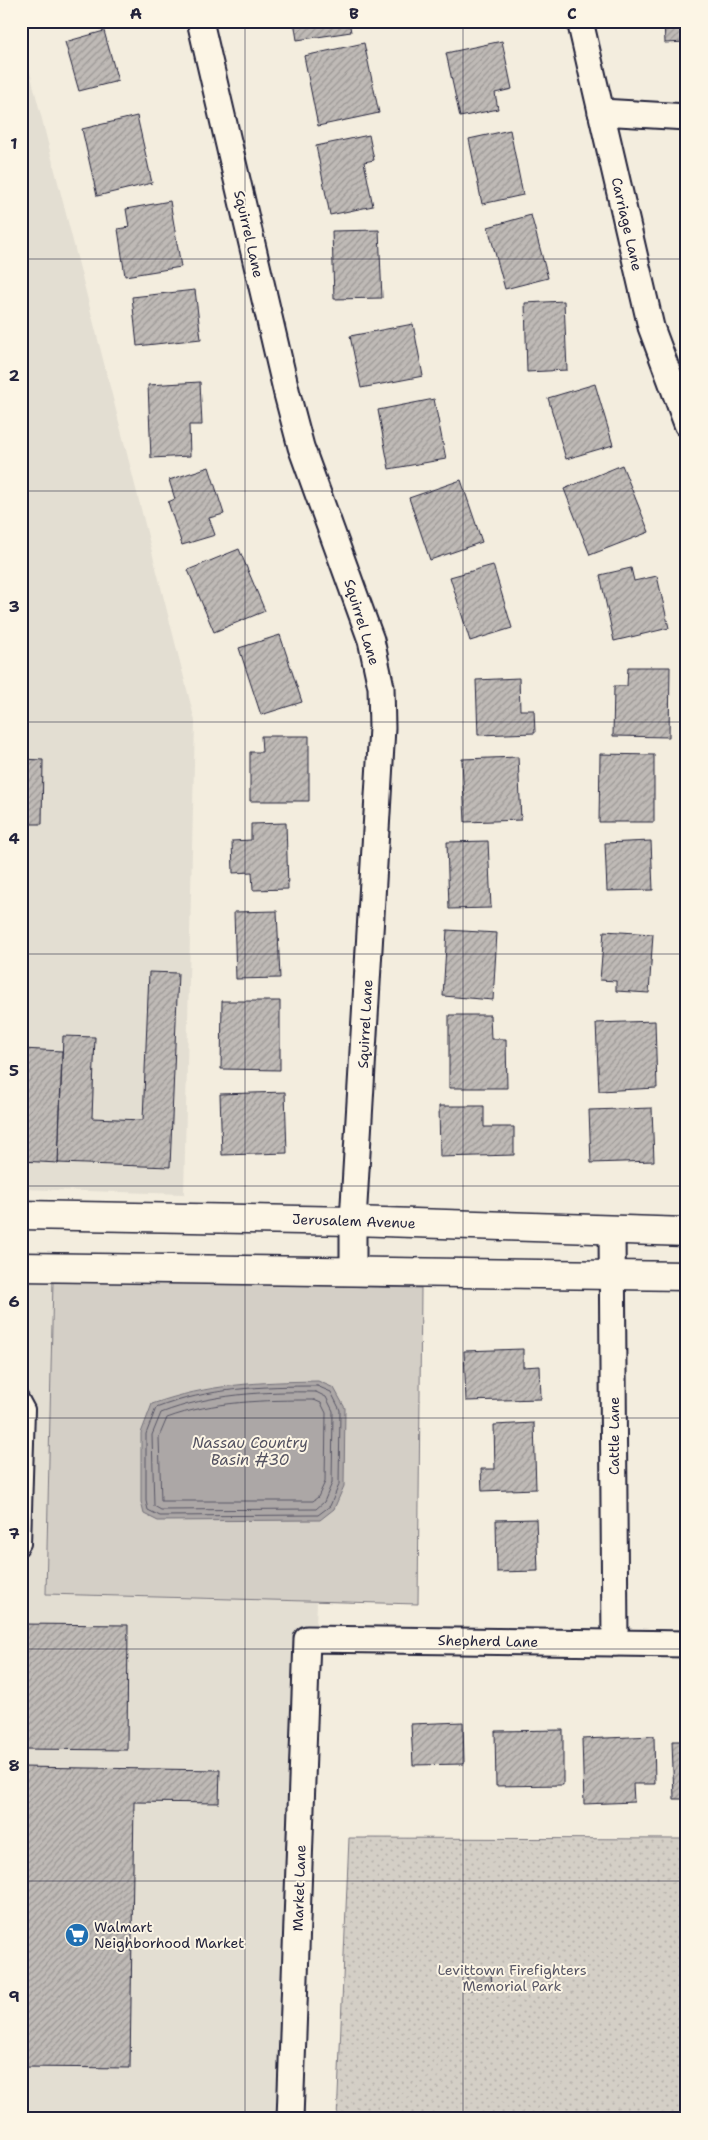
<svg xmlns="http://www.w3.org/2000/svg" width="708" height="2140" viewBox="0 0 708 2140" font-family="'Shantell Sans',sans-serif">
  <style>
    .built { fill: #e3ded2 }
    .grass { fill: #d4cfc6; stroke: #7b7880 }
    .park { fill: url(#park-dots); stroke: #7b7880 }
    .water { fill: #aca7a6; stroke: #75727b }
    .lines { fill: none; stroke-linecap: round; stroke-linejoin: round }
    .shore { stroke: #595766; stroke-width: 1 }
    .building { fill: url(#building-hatch); stroke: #22223b }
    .service-casing { stroke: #22223b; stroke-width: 16 }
    .minor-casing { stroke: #22223b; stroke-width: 29 }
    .secondary-casing { stroke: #22223b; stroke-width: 31 }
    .service { stroke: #fcf5e5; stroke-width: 12 }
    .minor { stroke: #fcf5e5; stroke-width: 25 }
    .secondary { stroke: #fcf5e5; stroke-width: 28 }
    .grid { fill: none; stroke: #22223b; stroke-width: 1; stroke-opacity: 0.55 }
    .labels { text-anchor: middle; stroke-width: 4; stroke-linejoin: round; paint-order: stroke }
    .street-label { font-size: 14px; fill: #22223b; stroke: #fcf5e5 }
    .poi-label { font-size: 14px; fill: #22223b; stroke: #fcf5e5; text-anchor: start }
    .park-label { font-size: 14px; fill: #575665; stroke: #fcf5e5 }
    .water-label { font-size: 15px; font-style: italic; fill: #525160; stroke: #fcf5e5 }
    .neatline { fill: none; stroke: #22223b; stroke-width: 2 }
    .grid-label { font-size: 16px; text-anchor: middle; font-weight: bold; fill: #22223b }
  </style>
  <defs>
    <pattern id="park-dots" width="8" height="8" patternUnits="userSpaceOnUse" patternTransform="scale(1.25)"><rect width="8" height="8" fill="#d4cfc6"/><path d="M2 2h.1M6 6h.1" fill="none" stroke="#b6b1ab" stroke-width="1.8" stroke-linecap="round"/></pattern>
    <pattern id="building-hatch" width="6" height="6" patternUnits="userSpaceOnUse" patternTransform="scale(1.25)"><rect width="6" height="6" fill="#bfbab6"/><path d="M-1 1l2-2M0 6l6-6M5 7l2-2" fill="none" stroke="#9b9795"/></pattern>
  </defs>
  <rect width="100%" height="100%" fill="#f3edde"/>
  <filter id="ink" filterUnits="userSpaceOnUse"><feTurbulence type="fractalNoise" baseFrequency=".02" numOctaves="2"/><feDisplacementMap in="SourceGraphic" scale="10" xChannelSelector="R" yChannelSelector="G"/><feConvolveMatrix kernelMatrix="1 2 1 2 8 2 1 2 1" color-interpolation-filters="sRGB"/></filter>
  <g filter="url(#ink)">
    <g class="built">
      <polygon points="21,37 195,721 184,1194 21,1189"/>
      <polygon points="21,1280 53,1280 46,1594 317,1601 297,2119 21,2119"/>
    </g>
    <polygon class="grass" points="53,1280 421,1288 418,1604 46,1594"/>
    <polygon class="park" points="349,1838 687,1839 687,2119 337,2119"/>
    <path class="water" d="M 318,1381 L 334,1388 L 345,1408 L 344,1486 L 334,1509 L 320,1520 L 158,1521 L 144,1514 L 141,1502 L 141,1433 L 152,1404 C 209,1384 258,1382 318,1381 Z"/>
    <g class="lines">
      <g class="shore">
        <path d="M 317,1386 L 331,1392 L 340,1410 L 339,1485 L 330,1506 L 318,1515 L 160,1516 L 148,1510 L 146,1501 L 146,1434 L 156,1408 C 208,1388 262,1386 317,1386 Z"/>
        <path d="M 316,1392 L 326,1397 L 333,1411 L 332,1483 L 324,1502 L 316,1509 L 161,1510 L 154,1506 L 152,1435 L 161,1413 C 210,1394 264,1391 316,1392 Z"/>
        <path d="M 314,1400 L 321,1403 L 326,1413 L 325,1482 L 318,1497 L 313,1501 L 161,1501 L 159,1437 L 167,1418 C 213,1401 265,1400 314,1400 Z"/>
      </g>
    </g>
    <g class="building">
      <polygon points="294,21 349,21 351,32 297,40"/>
      <polygon points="452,21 495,21 495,22 452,24"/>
      <polygon points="664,21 687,21 687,42 665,43"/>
      <polygon points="104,31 118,81 79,91 65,42"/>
      <polygon points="502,41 512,89 495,93 498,109 460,117 446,53"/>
      <polygon points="364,43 379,113 318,126 304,56"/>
      <polygon points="137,116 152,183 97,196 82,129"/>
      <polygon points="510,130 523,195 482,204 469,139"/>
      <polygon points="369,135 374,160 364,162 373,206 330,215 316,146"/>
      <polygon points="170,201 181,267 125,276 118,229 129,227 126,209"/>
      <polygon points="531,215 548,278 505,289 488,227"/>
      <polygon points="379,230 382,298 334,299 332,231"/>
      <polygon points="195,290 201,339 137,346 132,297"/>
      <polygon points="564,301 567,370 527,372 525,303"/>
      <polygon points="413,324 423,376 361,388 350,336"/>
      <polygon points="200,382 202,425 189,425 190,456 151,458 148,385"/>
      <polygon points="595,384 613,445 566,459 548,398"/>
      <polygon points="434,399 446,459 389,469 378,410"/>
      <polygon points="622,465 649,532 590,555 564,489"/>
      <polygon points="209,467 224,514 209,518 215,535 182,545 168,502 175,499 169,480"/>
      <polygon points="461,480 482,542 430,560 409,498"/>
      <polygon points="239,549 265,611 214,632 188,570"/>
      <polygon points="493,565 512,628 470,641 450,577"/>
      <polygon points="631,568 634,581 657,576 669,628 614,641 600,575"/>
      <polygon points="280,635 302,702 261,715 239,648"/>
      <polygon points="628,667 670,667 669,737 613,736 614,686 627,686"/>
      <polygon points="519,678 520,710 534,710 535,733 478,735 476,680"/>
      <polygon points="261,736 309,736 309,801 250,801 250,752 262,752"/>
      <polygon points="600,754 654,755 654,822 599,822"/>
      <polygon points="518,757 521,820 465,822 462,759"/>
      <polygon points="21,759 43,760 42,824 21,824"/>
      <polygon points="286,823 288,889 253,890 252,872 233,873 232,841 251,840 251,824"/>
      <polygon points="488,841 491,908 449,909 447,842"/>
      <polygon points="651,841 653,890 607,891 605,843"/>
      <polygon points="277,911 280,978 236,979 234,912"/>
      <polygon points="447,930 497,933 493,1000 443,996"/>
      <polygon points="604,931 653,934 649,993 616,991 616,981 600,980"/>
      <polygon points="149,972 178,973 170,1167 58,1163 63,1036 95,1037 92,1118 143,1120"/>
      <polygon points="222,1001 280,1001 280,1070 221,1069"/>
      <polygon points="449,1015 490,1015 491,1039 506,1039 507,1088 449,1088"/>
      <polygon points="655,1021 657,1088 599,1091 596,1023"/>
      <polygon points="22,1049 62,1051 58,1163 21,1161"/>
      <polygon points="285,1092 287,1153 222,1155 220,1094"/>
      <polygon points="439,1106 484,1106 484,1127 514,1127 514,1155 440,1157"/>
      <polygon points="652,1108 654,1161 591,1163 589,1110"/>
      <polygon points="523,1349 523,1367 540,1366 541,1399 466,1401 464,1351"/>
      <polygon points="534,1423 536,1489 482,1491 481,1469 495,1469 494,1425"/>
      <polygon points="536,1519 538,1571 497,1572 496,1520"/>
      <polygon points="21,1624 128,1625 127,1750 21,1749"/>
      <polygon points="463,1722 464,1764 413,1765 411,1724"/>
      <polygon points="563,1730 563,1785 496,1786 495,1731"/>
      <polygon points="654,1736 655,1784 633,1784 634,1802 584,1804 582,1739"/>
      <polygon points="672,1741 687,1741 687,1799 674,1799"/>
      <polygon points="21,1767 220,1770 219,1803 134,1802 130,2068 21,2067"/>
      <polygon points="491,1969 492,1989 467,1990 467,1970"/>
    </g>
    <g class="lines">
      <g class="service-casing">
        <polyline id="service" points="21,1396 28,1409 24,1544 21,1549"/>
      </g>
      <g class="minor-casing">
        <g id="minor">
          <polyline points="200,21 287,394 301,447 371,640 381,687 382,728 353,1221 353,1271"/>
          <polyline points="580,21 651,327 687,424"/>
          <polyline points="601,112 687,117"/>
          <polyline points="612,1230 615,1643"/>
          <polyline points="290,2119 307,1639 687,1644"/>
        </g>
      </g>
      <g class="secondary-casing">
        <g id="secondary">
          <polyline points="21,1215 353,1221 687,1232"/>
          <polyline points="21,1267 687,1276"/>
        </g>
      </g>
      <use href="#service" class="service"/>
      <use href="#minor" class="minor"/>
      <use href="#secondary" class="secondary"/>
    </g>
  </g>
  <path class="grid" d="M 245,21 L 245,2119M 463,21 L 463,2119M 21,259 L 687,259M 21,491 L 687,491M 21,722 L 687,722M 21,954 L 687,954M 21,1186 L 687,1186M 21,1418 L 687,1418M 21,1649 L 687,1649M 21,1881 L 687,1881"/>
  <defs>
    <g id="supermarket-disc" transform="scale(1.25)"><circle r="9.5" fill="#1f6fb2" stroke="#fcf5e5"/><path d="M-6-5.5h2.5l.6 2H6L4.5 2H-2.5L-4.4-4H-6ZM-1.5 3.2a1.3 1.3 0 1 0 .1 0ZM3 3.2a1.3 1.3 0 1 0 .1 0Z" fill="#fff"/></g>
  </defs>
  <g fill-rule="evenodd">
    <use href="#supermarket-disc" x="77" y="1935"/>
  </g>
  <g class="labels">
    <g class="street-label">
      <text transform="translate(627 224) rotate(77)" y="5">Carriage Lane</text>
      <text transform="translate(249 234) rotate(77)" y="5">Squirrel Lane</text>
      <text transform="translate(362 622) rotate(73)" y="5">Squirrel Lane</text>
      <text transform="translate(365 1024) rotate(-87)" y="5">Squirrel Lane</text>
      <text transform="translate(354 1221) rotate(2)" y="5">Jerusalem Avenue</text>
      <text transform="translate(614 1436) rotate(-90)" y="5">Cattle Lane</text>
      <text transform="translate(488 1641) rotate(1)" y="5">Shepherd Lane</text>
      <text transform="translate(299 1888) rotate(-88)" y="5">Market Lane</text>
    </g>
    <g class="poi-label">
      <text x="94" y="1932">Walmart<tspan x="94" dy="16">Neighborhood Market</tspan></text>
    </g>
    <g class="park-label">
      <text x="512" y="1975">Levittown Firefighters<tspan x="512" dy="16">Memorial Park</tspan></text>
    </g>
    <g class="water-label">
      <text x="250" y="1448">Nassau Country<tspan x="250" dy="17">Basin #30</tspan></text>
    </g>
  </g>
  <rect width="708" height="2140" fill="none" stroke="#fcf5e5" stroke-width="55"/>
  <rect x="28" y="28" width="652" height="2084" class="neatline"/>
  <g class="grid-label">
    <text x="136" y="19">A</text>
    <text x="354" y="19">B</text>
    <text x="572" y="19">C</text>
    <text x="14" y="149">1</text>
    <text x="14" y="381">2</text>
    <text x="14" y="612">3</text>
    <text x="14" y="844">4</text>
    <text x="14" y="1076">5</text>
    <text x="14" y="1307">6</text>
    <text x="14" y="1539">7</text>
    <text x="14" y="1771">8</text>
    <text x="14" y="2002">9</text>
  </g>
</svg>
